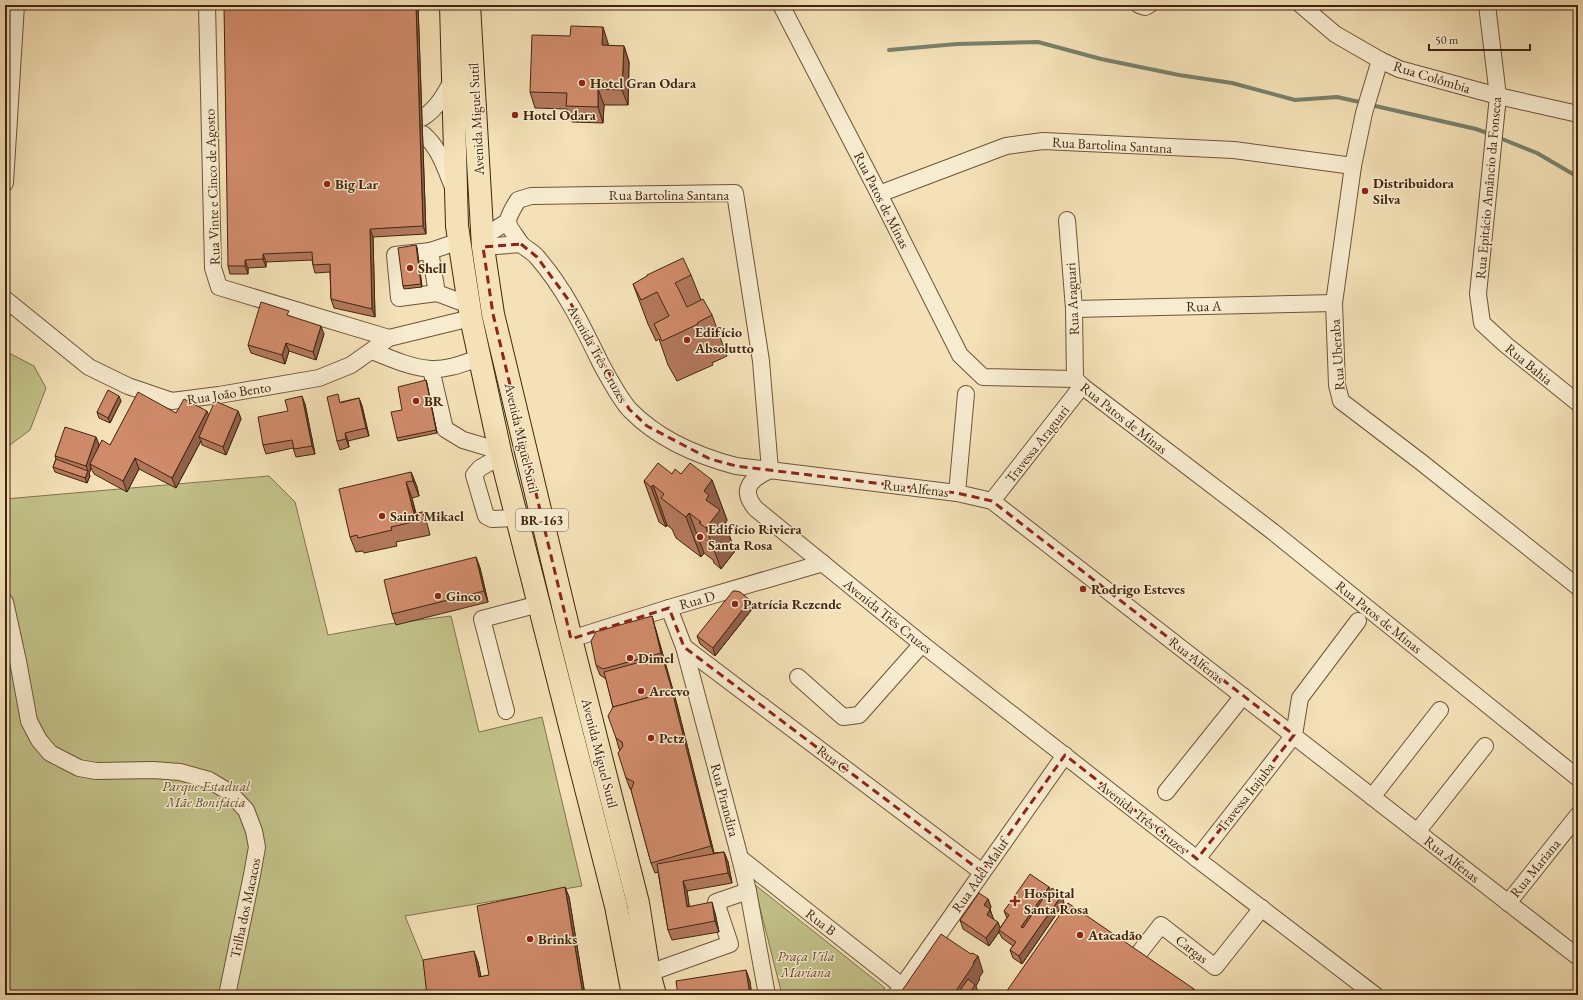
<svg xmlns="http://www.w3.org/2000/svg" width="1583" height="1000" viewBox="0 0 1583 1000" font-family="'EB Garamond',serif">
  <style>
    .green { fill: #c2c189; stroke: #82734c }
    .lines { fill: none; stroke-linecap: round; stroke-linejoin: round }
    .stream { stroke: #78816c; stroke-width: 4 }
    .minor-casing { stroke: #6e5438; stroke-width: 18 }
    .highway-casing { stroke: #41250e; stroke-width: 24 }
    .minor { stroke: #f8ecd0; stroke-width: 16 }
    .highway { stroke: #f4e1b7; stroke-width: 22 }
    .wall { fill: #b3785c; stroke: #41250e }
    .shaded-wall { fill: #92614b; stroke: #41250e }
    .building { fill: #d08b6b; stroke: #41250e }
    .marked { fill: none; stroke: #8f2418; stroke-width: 3; stroke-dasharray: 8 5; stroke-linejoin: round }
    .poi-dot { fill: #8f2418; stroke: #f8ecd0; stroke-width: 1.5 }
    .labels { text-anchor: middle; stroke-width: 3; stroke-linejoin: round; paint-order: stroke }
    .shield { fill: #f8ecd0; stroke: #786148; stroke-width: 1 }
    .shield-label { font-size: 13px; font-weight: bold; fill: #41250e }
    .street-label { font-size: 14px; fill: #41250e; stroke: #f8ecd0 }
    .poi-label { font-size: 14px; font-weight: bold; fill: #41250e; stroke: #f8ecd0; text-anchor: start }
    .park-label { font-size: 14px; font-style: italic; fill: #614c2d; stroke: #f8ecd0 }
  </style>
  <rect width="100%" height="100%" fill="#f4e1b7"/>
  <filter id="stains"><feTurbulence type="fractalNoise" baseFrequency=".005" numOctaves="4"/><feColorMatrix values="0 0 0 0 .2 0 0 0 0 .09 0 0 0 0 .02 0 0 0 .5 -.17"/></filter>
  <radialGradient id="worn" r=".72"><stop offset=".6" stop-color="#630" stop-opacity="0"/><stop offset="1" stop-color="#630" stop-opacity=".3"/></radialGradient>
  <g class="green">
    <polygon points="5,354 11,354 34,366 46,388 30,430 10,445 5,446"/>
    <polygon points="269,476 295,502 328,635 388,624 451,616 479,732 542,717 582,886 405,916 427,970 430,995 5,995 5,499"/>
    <polygon points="754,884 885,988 880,995 782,995"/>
  </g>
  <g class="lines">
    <g class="stream">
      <polyline points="889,50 957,44 1038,42 1101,59 1179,75 1232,83 1295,100 1337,97 1364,103"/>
      <polyline points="1371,105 1476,129 1490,134"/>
      <polyline points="1497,137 1537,153 1578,177"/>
    </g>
    <g class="minor-casing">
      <g id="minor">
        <polyline points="207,5 213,268 219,287 389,338"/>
        <polyline points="781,5 879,194 960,355 983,377 1075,379 1082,386 1272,531 1578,778"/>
        <polyline points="1139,5 1145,7 1149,5"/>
        <polyline points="1301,5 1335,34 1380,60 1399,69 1498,96 1578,114"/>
        <polyline points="1487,5 1498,96 1478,294 1482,323 1506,345 1578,403"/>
        <polyline points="1380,60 1364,113 1353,166 1334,303 1337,385 1341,401 1421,462 1578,587"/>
        <path d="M 422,118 C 437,109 445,94 453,79"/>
        <path d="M 423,134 C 439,147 445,168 453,187"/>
        <polyline points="5,183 16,5"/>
        <polyline points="879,194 1006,146 1043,141 1234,150 1353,166"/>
        <polyline points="1067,220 1074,309 1075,379"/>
        <polyline points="483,237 507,222"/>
        <polyline points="460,241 430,251 437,293 469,305"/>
        <path d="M 521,244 C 506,221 503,225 518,200 L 531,196 L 735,193 L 761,361 L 770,470"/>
        <path d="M 483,247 L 521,244 C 526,249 533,252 537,257 C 565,289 583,327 601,364 C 609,378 619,398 630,410 C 658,439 698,456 736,466 L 957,493 L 992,501 L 1578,957"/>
        <polyline points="430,251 395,255 399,298 437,293"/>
        <polyline points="5,299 89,367 128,386 172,401 219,395 319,378 351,365 389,338 471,318"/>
        <polyline points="1074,309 1334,303"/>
        <path d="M 372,351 C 389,358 412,368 431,369 C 448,370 464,363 479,358"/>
        <polyline points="431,369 445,429 463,440 500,451"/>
        <polyline points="501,456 480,468 474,475 486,516 492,519 517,518"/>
        <path d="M 770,470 C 751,479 739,489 756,509 L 922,644 L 1197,859 L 1375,995"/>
        <polyline points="957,493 966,394"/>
        <polyline points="992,501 1082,386"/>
        <polyline points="5,602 18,661 29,721 39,740 50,753 79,768 96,771 153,770 180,772 209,780 229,792 246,810 254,831 257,847 252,875 227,995"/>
        <polyline points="669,608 684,647 740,858 748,891 767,995"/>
        <polyline points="571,639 669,608 823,563"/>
        <polyline points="684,647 982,872"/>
        <polyline points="798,677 843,717 859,715 922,644"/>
        <polyline points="506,711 482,619 539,604"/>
        <polyline points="1166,792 1243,696"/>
        <polyline points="1372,797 1440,710"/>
        <polyline points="1417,832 1485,746"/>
        <polyline points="740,858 902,986"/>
        <polyline points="1197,859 1294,735 1300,698 1358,621"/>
        <polyline points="1508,903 1578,815"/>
        <polyline points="1136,957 1161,925 1215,967 1262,908"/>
        <polyline points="649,973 730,944 716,902 748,891"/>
        <polyline points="896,995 1065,755"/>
      </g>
    </g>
    <g class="highway-casing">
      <g id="highway">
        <polyline points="451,5 457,226 471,318 501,456 616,906 633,995"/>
        <polyline points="469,5 483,247 493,314 571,639 638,903 649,973 655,995"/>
      </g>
    </g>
    <use href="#minor" class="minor"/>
    <use href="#highway" class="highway"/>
  </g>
  <g class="wall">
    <polygon points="418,5 426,234 373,237 375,317 334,308 331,299 330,272 315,273 313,265 312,260 266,262 266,267 248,268 248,274 230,274 228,266"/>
    <polygon points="608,43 608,46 624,46 629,62 628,105 604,105 603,123 572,122 567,109 535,108 530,92"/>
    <polygon points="416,245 417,248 422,287 404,289 403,286"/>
    <polygon points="691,275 701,300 712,315 727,356 712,363 713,365 677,381 668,365 659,339 656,341 648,324 633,284"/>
    <polygon points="290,316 324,334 316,360 289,351 285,364 251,353 248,345"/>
    <polygon points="426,380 437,433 398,441 397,438 402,410"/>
    <polygon points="359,398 362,406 369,436 348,441 349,447 340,450 337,441 341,402"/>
    <polygon points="121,401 110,423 99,418 97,412"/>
    <polygon points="305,404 315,454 296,457 293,448 266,454 263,445 288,411"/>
    <polygon points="238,411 241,419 226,455 202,445 201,441 176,488 139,469 127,492 94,474 91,468 89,474 90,476 87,483 55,472 53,467 56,459 55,456 96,437 99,445 97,449 110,445 176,413 209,415"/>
    <polygon points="411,472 417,487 419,496 412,498 416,513 423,512 428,527 430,535 396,542 397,546 364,553 363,551 356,552 350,537"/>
    <polygon points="672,474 681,474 712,480 727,520 725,524 735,551 721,569 714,563 713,560 704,553 701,557 676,538 672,529 667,525 666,527 659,522 644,481"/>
    <polygon points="476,557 480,568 488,602 396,625 392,614"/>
    <polygon points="750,600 753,608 715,656 700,644 697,636"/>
    <polygon points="655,627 676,701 714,853 724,852 728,862 732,883 687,891 689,906 715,913 719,932 672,940 668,930 658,872 655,873 651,863 631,789 630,789 626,778 620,750 619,749 616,738 613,707 606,679 600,675 596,665"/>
    <polygon points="565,887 569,897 585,995 427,995 478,962 481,977 489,975"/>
    <polygon points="1049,887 1050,891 1064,903 1022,964 1013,958 1010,950 1013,946 1002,938 999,932 989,946 963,929 960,920 988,899 991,907 990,909 993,918 1000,928 1007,918 1004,911"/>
  </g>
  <g class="shaded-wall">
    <polygon points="416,5 418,5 426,234 423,226"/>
    <polygon points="603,27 608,43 608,61 602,45"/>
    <polygon points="624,46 629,62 628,105 622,90"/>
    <polygon points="598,89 604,105 603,123 598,107"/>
    <polygon points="370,229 373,237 375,317 372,309"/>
    <polygon points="416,245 417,248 422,287 421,284"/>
    <polygon points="263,254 266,262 266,267 263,259"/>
    <polygon points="245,260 248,268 248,274 245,266"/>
    <polygon points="321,326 324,334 316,360 313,352"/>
    <polygon points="286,343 289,351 285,364 282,355"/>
    <polygon points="426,380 427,383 437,433 436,430"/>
    <polygon points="119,396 121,401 110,423 108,418"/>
    <polygon points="302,396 305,404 315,454 312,446"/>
    <polygon points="359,398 362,406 369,436 366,428"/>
    <polygon points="207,411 211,422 199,437 201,441 176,488 172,478"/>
    <polygon points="238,411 241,419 226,455 223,447"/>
    <polygon points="345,433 348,441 349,447 346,439"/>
    <polygon points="96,437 99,445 92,465 90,464 91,468 89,474 90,476 87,483 85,478 88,471 86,466"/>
    <polygon points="135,458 139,469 127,492 123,481"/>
    <polygon points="411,472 417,487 419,496 413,481"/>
    <polygon points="712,480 727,520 725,524 735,551 721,569 706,528 704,491"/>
    <polygon points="406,482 412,498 417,521 414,514"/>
    <polygon points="653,485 667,525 666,527 651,487"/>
    <polygon points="689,513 704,553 701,557 686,517"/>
    <polygon points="476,557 480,568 488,602 484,591"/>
    <polygon points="750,600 753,608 715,656 713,648"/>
    <polygon points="652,616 655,627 676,701 715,857 711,846 662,656"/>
    <polygon points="724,852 728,862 732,883 728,873"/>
    <polygon points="683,881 687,891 691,917 687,907"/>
    <polygon points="565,887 569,897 585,995 583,995"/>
    <polygon points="1049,887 1052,895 1024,935 1021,927"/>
    <polygon points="1062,895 1064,903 1022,964 1019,956"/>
    <polygon points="988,899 991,907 987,913 984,905"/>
    <polygon points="712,902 715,913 719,932 715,921"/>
    <polygon points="990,909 993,918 990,923 987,915"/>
    <polygon points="998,922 1001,930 999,930 999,932 989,946 986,938"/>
    <polygon points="474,951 478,962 483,988 479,977"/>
    <polygon points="978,956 983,972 979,978 980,979 976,986 979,995 953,995"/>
    <polygon points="746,970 750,981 752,995 750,995"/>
    <polygon points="1194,989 1196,995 1189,995"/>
  </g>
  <g class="building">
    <polygon points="224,5 416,5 423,226 370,229 372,309 331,299 330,264 313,265 312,252 263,254 263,259 245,260 245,266 228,266"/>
    <polygon points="571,26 603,27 602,45 624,46 622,90 598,89 598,107 566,106 567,93 530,92 532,35 570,36"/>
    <polygon points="416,245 421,284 403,286 398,248"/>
    <polygon points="683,258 691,275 675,283 679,290 687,307 703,299 712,315 697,323 698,324 662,341 654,324 669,316 657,292 641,300 633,284 647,276 647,275"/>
    <polygon points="261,302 289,311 287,315 321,326 313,352 286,343 282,355 248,345"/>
    <polygon points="426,380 436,430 397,438 391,412 402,410 398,387"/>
    <polygon points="108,390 119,396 108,418 97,412"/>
    <polygon points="138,392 176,413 184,399 207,411 172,478 135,458 123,481 90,464 102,440 110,445"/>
    <polygon points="338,394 340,403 359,398 366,428 345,433 346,439 337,441 327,397"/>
    <polygon points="302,396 312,446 294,449 292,440 263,445 258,417 288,411 285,400"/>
    <polygon points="215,401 238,411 223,447 199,437"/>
    <polygon points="65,427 96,437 86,466 55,456"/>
    <polygon points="56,459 88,471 85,478 53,467"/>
    <polygon points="658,463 672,474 675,469 681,474 690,463 712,480 704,491 709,495 706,500 720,510 706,528 699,523 701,522 689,513 686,517 661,498 664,494 653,485 651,487 644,481"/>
    <polygon points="411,472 413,481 406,482 414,514 423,512 425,519 391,527 392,530 358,538 357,535 350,537 339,489"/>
    <polygon points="476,557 484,591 392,614 384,580"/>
    <polygon points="733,591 736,591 740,592 750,600 713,648 697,636"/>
    <polygon points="652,616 661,653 603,669 596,665 591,641 595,634 595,632"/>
    <polygon points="662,656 673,693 672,691 613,707 604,672"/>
    <polygon points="672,691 711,846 651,863 631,790 634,782 626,778 618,753 623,746 622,742 616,738 608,716 613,707"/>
    <polygon points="724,852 728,873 683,881 687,907 712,902 715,921 668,930 657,864"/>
    <polygon points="1030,874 1049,887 1021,927 1023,928 1047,893 1049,894 1052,888 1062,895 1019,956 1010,950 1016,942 999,930 1009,915 1004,911"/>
    <polygon points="565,887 583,995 491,995 491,994 465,994 465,995 427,995 423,960 474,951 479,977 489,975 477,906"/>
    <polygon points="979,893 988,899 984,905 990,909 987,915 998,922 986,938 960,920"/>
    <polygon points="1068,903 1194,989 1189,995 1004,995"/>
    <polygon points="941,934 971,954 972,953 978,956 973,963 974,964 953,995 899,995"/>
    <polygon points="746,970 750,995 678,995 676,981"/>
    <polygon points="968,979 975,985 968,995 957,995"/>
  </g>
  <path class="marked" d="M 521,244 L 537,257 L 570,302 L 629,409 L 647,426 L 710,459 L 736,466 L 957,493 L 992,501 L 1294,735 L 1197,859 L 1065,755 L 982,872 L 684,647 L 669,608 L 571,639 L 493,314 L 483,247 Z"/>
  <g class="poi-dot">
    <circle cx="582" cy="83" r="4"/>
    <circle cx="515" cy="115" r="4"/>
    <circle cx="327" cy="184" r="4"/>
    <circle cx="1365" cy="191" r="4"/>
    <circle cx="410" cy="268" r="4"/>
    <circle cx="687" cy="340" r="4"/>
    <circle cx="416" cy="401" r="4"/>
    <circle cx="382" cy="516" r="4"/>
    <circle cx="700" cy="537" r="4"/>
    <circle cx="1083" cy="589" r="4"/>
    <circle cx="438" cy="596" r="4"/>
    <circle cx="735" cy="604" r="4"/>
    <circle cx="630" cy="658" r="4"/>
    <circle cx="641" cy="691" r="4"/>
    <circle cx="651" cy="738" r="4"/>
    <path d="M1013 895h4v4h4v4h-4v4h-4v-4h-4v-4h4z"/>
    <circle cx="1080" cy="935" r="4"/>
    <circle cx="530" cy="939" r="4"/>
  </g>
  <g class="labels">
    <rect class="shield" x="516" y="509" width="52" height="22" rx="3"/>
    <g class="shield-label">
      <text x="542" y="525">BR-163</text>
    </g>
    <g class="street-label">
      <text transform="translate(1432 77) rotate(17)" y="5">Rua Colômbia</text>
      <text transform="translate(476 119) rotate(-93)" y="5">Avenida Miguel Sutil</text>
      <text transform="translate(1112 145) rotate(3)" y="5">Rua Bartolina Santana</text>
      <text transform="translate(212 187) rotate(-92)" y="5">Rua Vinte e Cinco de Agosto</text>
      <text transform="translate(1488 188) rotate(-85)" y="5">Rua Epitácio Amâncio da Fonseca</text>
      <text x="669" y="200">Rua Bartolina Santana</text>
      <text transform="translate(882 200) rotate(63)" y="5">Rua Patos de Minas</text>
      <text transform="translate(1072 299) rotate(-93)" y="5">Rua Araguari</text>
      <text transform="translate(1204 306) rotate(-1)" y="5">Rua A</text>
      <text transform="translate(598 354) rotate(61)" y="5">Avenida Três Cruzes</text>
      <text transform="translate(1337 355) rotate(-94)" y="5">Rua Uberaba</text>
      <text transform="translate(1529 364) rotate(39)" y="5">Rua Bahia</text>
      <text transform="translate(229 393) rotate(-9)" y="5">Rua João Bento</text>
      <text transform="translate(1124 418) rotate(38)" y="5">Rua Patos de Minas</text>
      <text transform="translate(522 438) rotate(77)" y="5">Avenida Miguel Sutil</text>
      <text transform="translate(1037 444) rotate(-52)" y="5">Travessa Araguari</text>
      <text transform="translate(916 488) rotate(7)" y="5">Rua Alfenas</text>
      <text transform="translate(697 600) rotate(-16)" y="5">Rua D</text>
      <text transform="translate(888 616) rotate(39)" y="5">Avenida Três Cruzes</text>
      <text transform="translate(1379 617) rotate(39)" y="5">Rua Patos de Minas</text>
      <text transform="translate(1197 660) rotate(38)" y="5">Rua Alfenas</text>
      <text transform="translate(600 753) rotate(76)" y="5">Avenida Miguel Sutil</text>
      <text transform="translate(833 759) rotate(37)" y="5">Rua C</text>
      <text transform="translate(1245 797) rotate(-52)" y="5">Travessa Itajuba</text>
      <text transform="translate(725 800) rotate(75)" y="5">Rua Pirandira</text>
      <text transform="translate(1143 817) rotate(38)" y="5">Avenida Três Cruzes</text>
      <text transform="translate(1452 859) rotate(38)" y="5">Rua Alfenas</text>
      <text transform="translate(1535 868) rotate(-51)" y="5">Rua Mariana</text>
      <text transform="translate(980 875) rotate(-55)" y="5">Rua Adel Maluf</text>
      <text transform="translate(245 908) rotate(-78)" y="5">Trilha dos Macacos</text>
      <text transform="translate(821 922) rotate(38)" y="5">Rua B</text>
      <text transform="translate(1192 949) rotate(38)" y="5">Cargas</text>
    </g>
    <g class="poi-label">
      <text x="590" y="88">Hotel Gran Odara</text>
      <text x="523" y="120">Hotel Odara</text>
      <text x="1373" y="188">Distribuidora<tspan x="1373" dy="16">Silva</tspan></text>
      <text x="335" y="189">Big Lar</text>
      <text x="418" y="273">Shell</text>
      <text x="695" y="337">Edifício<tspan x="695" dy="16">Absolutto</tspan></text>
      <text x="424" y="406">BR</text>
      <text x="390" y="521">Saint Mikael</text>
      <text x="708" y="534">Edifício Riviera<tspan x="708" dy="16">Santa Rosa</tspan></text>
      <text x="1091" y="594">Rodrigo Esteves</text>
      <text x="446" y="601">Ginco</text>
      <text x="743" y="609">Patrícia Rezende</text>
      <text x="638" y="663">Dimel</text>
      <text x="649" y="696">Arcevo</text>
      <text x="659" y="743">Petz</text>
      <text x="1024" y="898">Hospital<tspan x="1024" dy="16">Santa Rosa</tspan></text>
      <text x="1088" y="940">Atacadão</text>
      <text x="538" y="944">Brinks</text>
    </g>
    <g class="park-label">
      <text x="206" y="791">Parque Estadual<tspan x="206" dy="16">Mãe Bonifácia</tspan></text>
      <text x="806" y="961">Praça Vila<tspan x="806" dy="16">Mariana</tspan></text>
    </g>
  </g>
  <rect width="1583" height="1000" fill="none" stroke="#f4e1b7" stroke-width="20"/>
  <rect x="6" y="6" width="1571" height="988" fill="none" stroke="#41250e" stroke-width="2"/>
  <rect x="10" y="10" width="1563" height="980" fill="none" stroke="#41250e"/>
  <path d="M1429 44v6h101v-6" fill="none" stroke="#41250e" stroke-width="2"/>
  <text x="1435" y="44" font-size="12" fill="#41250e" stroke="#f8ecd0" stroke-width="3" paint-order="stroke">50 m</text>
  <rect width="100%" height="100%" filter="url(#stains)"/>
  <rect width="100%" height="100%" fill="url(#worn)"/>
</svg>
